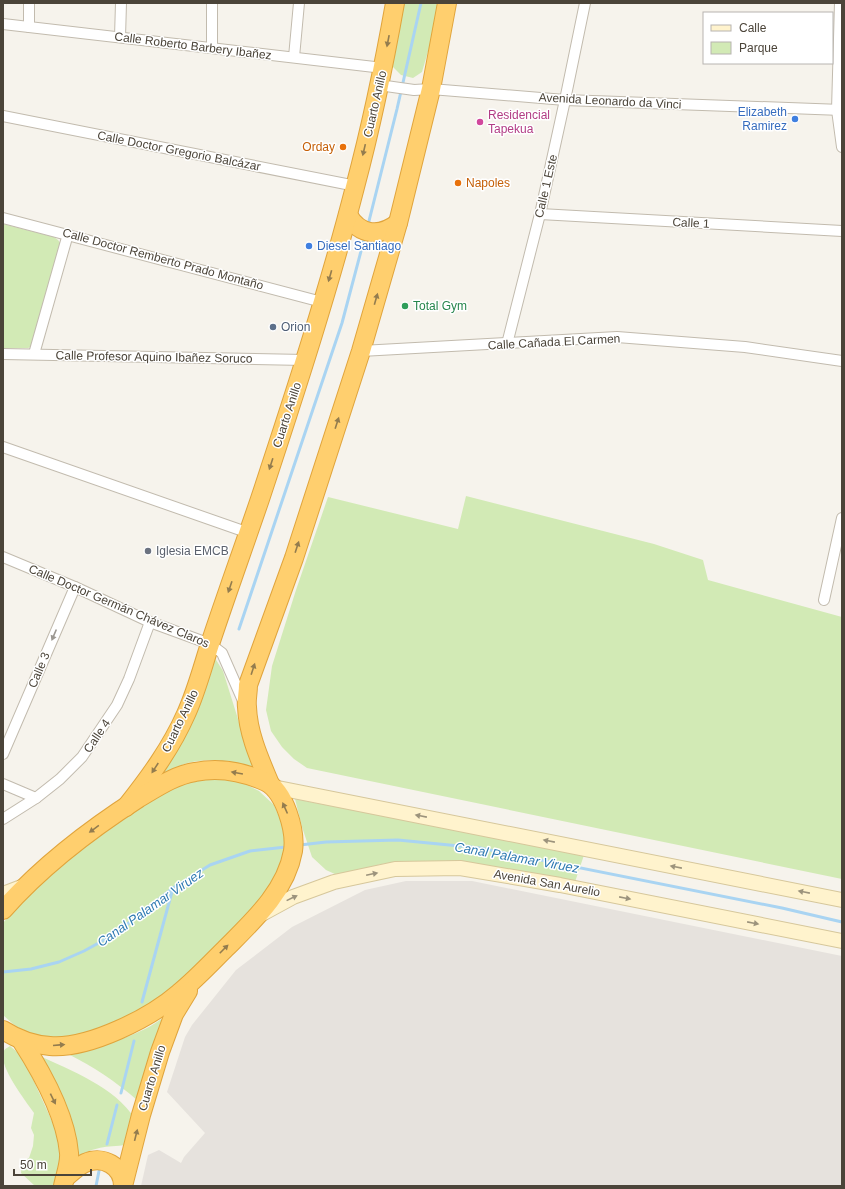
<svg xmlns="http://www.w3.org/2000/svg" width="845" height="1189" viewBox="0 0 845 1189" font-family="Helvetica,sans-serif">
  <style>
    .industrial { fill: #e6e2dd }
    .green { fill: #d2eab5 }
    .lines { fill: none; stroke-linecap: round; stroke-linejoin: round }
    .stream { stroke: #a9d4f2; stroke-width: 3 }
    .street-casing { stroke: #c2bbae; stroke-width: 12 }
    .secondary-casing { stroke: #d6c79b; stroke-width: 16 }
    .highway-casing { stroke: #e0a43c; stroke-width: 20 }
    .street { stroke: #fff; stroke-width: 10 }
    .secondary { stroke: #fff3cd; stroke-width: 14 }
    .highway { stroke: #ffcf6e; stroke-width: 18 }
    .oneway { fill: #937c4e }
    .oneway2 { fill: #9c9892 }
    .oneway3 { fill: #9c937c }
    .shop-dot { fill: #3f7fe0; stroke: #fff; stroke-width: 1.5 }
    .hotel-dot { fill: #d1479c; stroke: #fff; stroke-width: 1.5 }
    .food-dot { fill: #e8710a; stroke: #fff; stroke-width: 1.5 }
    .leisure-dot { fill: #2e9e5b; stroke: #fff; stroke-width: 1.5 }
    .service-dot { fill: #5c6f8a; stroke: #fff; stroke-width: 1.5 }
    .worship-dot { fill: #6b7280; stroke: #fff; stroke-width: 1.5 }
    .labels { text-anchor: middle; stroke-width: 3; stroke-linejoin: round; paint-order: stroke }
    .street-label { font-size: 12px; fill: #4b4439; stroke: #fff }
    .shop-label { font-size: 12px; fill: #366cbe; stroke: #fff; text-anchor: end }
    .hotel-label { font-size: 12px; fill: #b23c85; stroke: #fff; text-anchor: start }
    .food-label { font-size: 12px; fill: #c56008; stroke: #fff; text-anchor: end }
    .leisure-label { font-size: 12px; fill: #27864d; stroke: #fff; text-anchor: start }
    .service-label { font-size: 12px; fill: #4e5e75; stroke: #fff; text-anchor: start }
    .worship-label { font-size: 12px; fill: #5b616d; stroke: #fff; text-anchor: start }
    .water-label { font-size: 13px; font-style: italic; fill: #2e7ab2; stroke: #fff }
  </style>
  <rect width="100%" height="100%" fill="#f6f3ec"/>
  <polygon class="industrial" points="406,881 472,881 842,956 842,1186 141,1186 148,1155 159,1150 181,1163 184,1157 205,1133 167,1092 185,1037 192,1025 236,970 292,927 365,890"/>
  <g class="green">
    <polygon points="404,3 439,3 432,38 422,72 413,78 401,75 392,66 395,48"/>
    <polygon points="3,224 54,237 58,240 61,244 31,347 28,348 3,348"/>
    <polygon points="466,496 654,544 703,560 708,580 842,617 842,879 307,768 294,759 282,747 271,731 266,710 272,666 296,590 328,497 458,529"/>
    <path d="M 213,655 L 223,671 L 253,767 C 233,762 213,758 192,762 C 180,764 168,772 158,777 Z"/>
    <polygon points="218,776 237,780 259,791 274,805 285,830 285,852 282,867 265,895 197,969 139,1012 100,1030 70,1037 45,1040 30,1035 13,1024 3,1015 3,923 26,896 60,862 157,796 188,779"/>
    <polygon points="295,799 584,855 575,882 460,862 410,861 382,864 337,875 326,870 312,857 302,827"/>
    <path d="M 169,1014 L 137,1100 C 115,1081 94,1067 68,1054 C 94,1048 120,1041 145,1029 C 153,1025 161,1019 169,1014 Z"/>
    <path d="M 10,1046 L 23,1057 L 60,1139 L 63,1158 L 60,1179 L 54,1186 L 35,1186 L 21,1173 L 22,1162 L 29,1158 L 33,1146 L 34,1135 L 31,1128 L 34,1113 C 25,1100 0,1068 3,1053 C 4,1049 7,1048 10,1046 Z"/>
    <path d="M 38,1055 C 71,1071 114,1086 135,1119 L 127,1145 C 105,1147 95,1146 76,1158 Z"/>
  </g>
  <g class="lines">
    <g class="stream">
      <polyline points="368,225 397,109 421,3"/>
      <polyline points="239,629 342,323 365,236"/>
      <polyline points="300,845 326,842 398,840 480,848 782,908 842,922"/>
      <polyline points="3,972 31,969 59,962 84,951 115,934 173,888 210,865 250,851 286,847"/>
      <polyline points="142,1002 173,888"/>
      <polyline points="121,1093 134,1041"/>
      <polyline points="107,1144 117,1105"/>
      <polyline points="96,1186 99,1171"/>
    </g>
    <g class="street-casing">
      <g id="street">
        <polyline points="212,3 212,48"/>
        <polyline points="840,3 837,110 842,147"/>
        <polyline points="3,24 383,68"/>
        <polyline points="29,27 29,3"/>
        <polyline points="120,37 121,3"/>
        <polyline points="294,57 299,3"/>
        <polyline points="379,85 414,90 431,89 565,100 842,110"/>
        <polyline points="3,116 356,186"/>
        <polyline points="540,214 842,231"/>
        <polyline points="3,218 322,302"/>
        <polyline points="507,344 540,214 565,100 585,3"/>
        <polyline points="361,351 617,337 745,347 842,361"/>
        <polyline points="3,354 305,360"/>
        <polyline points="34,354 68,234"/>
        <polyline points="3,447 249,533"/>
        <polyline points="3,557 75,587 150,622 210,644 222,653 244,703"/>
        <polyline points="824,600 842,518"/>
        <polyline points="3,754 75,587"/>
        <polyline points="3,784 36,798"/>
        <polyline points="3,819 36,798 60,779 82,757 117,705 129,679 150,622"/>
      </g>
    </g>
    <g class="secondary-casing">
      <g id="secondary">
        <polyline points="273,787 842,900"/>
        <polyline points="3,894 24,886"/>
        <polyline points="260,915 293,897 334,882 395,869 460,868 560,885 842,941"/>
      </g>
    </g>
    <g class="highway-casing">
      <g id="highway">
        <path d="M 348,215 C 360,236 380,237 398,223"/>
        <path d="M 270,784 C 260,760 248,734 247,707 C 246,700 248,693 248,685 L 294,558 L 361,351 L 398,223 L 431,89 L 447,3"/>
        <path d="M 126,807 C 149,778 171,748 186,714 C 197,690 203,665 211,641 C 227,593 244,546 260,499 C 294,396 328,292 355,187 C 371,127 384,65 395,3"/>
        <path d="M 3,910 C 42,866 89,830 139,798 C 156,788 175,775 195,772 C 219,767 244,772 266,782 C 285,792 296,831 293,851 C 286,891 253,921 226,948 C 211,963 196,979 179,993 C 150,1018 89,1049 50,1046 C 33,1045 17,1039 3,1030"/>
        <path d="M 21,1040 C 41,1071 66,1116 69,1153 C 70,1163 65,1176 63,1186"/>
        <path d="M 65,1178 C 71,1173 78,1166 85,1163 C 103,1155 123,1166 123,1186"/>
        <polyline points="123,1186 141,1115 160,1052 174,1014 188,991"/>
      </g>
    </g>
    <use href="#street" class="street"/>
    <use href="#secondary" class="secondary"/>
    <use href="#highway" class="highway"/>
  </g>
  <defs><path id="oneway-solid" d="M-6-.8H1V-3.2L6.5 0L1 3.2V.8H-6Z"/></defs>
  <g class="oneway">
    <use href="#oneway-solid" transform="translate(388 41) rotate(101)"/>
    <use href="#oneway-solid" transform="translate(364 150) rotate(103)"/>
    <use href="#oneway-solid" transform="translate(330 276) rotate(106)"/>
    <use href="#oneway-solid" transform="translate(376 299) rotate(-74)"/>
    <use href="#oneway-solid" transform="translate(337 423) rotate(-72)"/>
    <use href="#oneway-solid" transform="translate(271 464) rotate(108)"/>
    <use href="#oneway-solid" transform="translate(297 547) rotate(-72)"/>
    <use href="#oneway-solid" transform="translate(230 587) rotate(109)"/>
    <use href="#oneway-solid" transform="translate(253 669) rotate(-72)"/>
    <use href="#oneway-solid" transform="translate(155 768) rotate(123)"/>
    <use href="#oneway-solid" transform="translate(237 773) rotate(-170)"/>
    <use href="#oneway-solid" transform="translate(285 808) rotate(-114)"/>
    <use href="#oneway-solid" transform="translate(94 829) rotate(144)"/>
    <use href="#oneway-solid" transform="translate(224 949) rotate(-45)"/>
    <use href="#oneway-solid" transform="translate(59 1045) rotate(-5)"/>
    <use href="#oneway-solid" transform="translate(53 1099) rotate(64)"/>
    <use href="#oneway-solid" transform="translate(136 1135) rotate(-76)"/>
  </g>
  <use class="oneway2" href="#oneway-solid" transform="translate(54 635) rotate(113)"/>
  <g class="oneway3">
    <use href="#oneway-solid" transform="translate(421 816) rotate(-169)"/>
    <use href="#oneway-solid" transform="translate(549 841) rotate(-169)"/>
    <use href="#oneway-solid" transform="translate(676 867) rotate(-169)"/>
    <use href="#oneway-solid" transform="translate(372 874) rotate(-12)"/>
    <use href="#oneway-solid" transform="translate(804 892) rotate(-169)"/>
    <use href="#oneway-solid" transform="translate(292 898) rotate(-26)"/>
    <use href="#oneway-solid" transform="translate(625 898) rotate(11)"/>
    <use href="#oneway-solid" transform="translate(753 923) rotate(11)"/>
  </g>
  <g class="shop-dot">
    <circle cx="795" cy="119" r="4"/>
    <circle cx="309" cy="246" r="4"/>
  </g>
  <circle class="hotel-dot" cx="480" cy="122" r="4"/>
  <g class="food-dot">
    <circle cx="343" cy="147" r="4"/>
    <circle cx="458" cy="183" r="4"/>
  </g>
  <circle class="leisure-dot" cx="405" cy="306" r="4"/>
  <circle class="service-dot" cx="273" cy="327" r="4"/>
  <circle class="worship-dot" cx="148" cy="551" r="4"/>
  <g class="labels">
    <g class="street-label">
      <text transform="translate(193 46) rotate(7)" y="4">Calle Roberto Barbery Ibañez</text>
      <text transform="translate(610 101) rotate(3)" y="4">Avenida Leonardo da Vinci</text>
      <text transform="translate(375 104) rotate(-77)" y="4">Cuarto Anillo</text>
      <text transform="translate(179 151) rotate(11)" y="4">Calle Doctor Gregorio Balcázar</text>
      <text transform="translate(546 186) rotate(-77)" y="4">Calle 1 Este</text>
      <text transform="translate(691 223) rotate(3)" y="4">Calle 1</text>
      <text transform="translate(163 259) rotate(15)" y="4">Calle Doctor Remberto Prado Montaño</text>
      <text transform="translate(554 342) rotate(-3)" y="4">Calle Cañada El Carmen</text>
      <text transform="translate(154 357) rotate(1)" y="4">Calle Profesor Aquino Ibañez Soruco</text>
      <text transform="translate(287 415) rotate(-72)" y="4">Cuarto Anillo</text>
      <text transform="translate(119 606) rotate(23)" y="4">Calle Doctor Germán Chávez Claros</text>
      <text transform="translate(39 670) rotate(-67)" y="4">Calle 3</text>
      <text transform="translate(180 721) rotate(-64)" y="4">Cuarto Anillo</text>
      <text transform="translate(97 736) rotate(-56)" y="4">Calle 4</text>
      <text transform="translate(547 883) rotate(10)" y="4">Avenida San Aurelio</text>
      <text transform="translate(152 1078) rotate(-73)" y="4">Cuarto Anillo</text>
    </g>
    <g class="shop-label">
      <text x="787" y="116">Elizabeth<tspan x="787" dy="14">Ramirez</tspan></text>
      <text x="317" y="250" text-anchor="start">Diesel Santiago</text>
    </g>
    <g class="hotel-label">
      <text x="488" y="119">Residencial<tspan x="488" dy="14">Tapekua</tspan></text>
    </g>
    <g class="food-label">
      <text x="335" y="151">Orday</text>
      <text x="466" y="187" text-anchor="start">Napoles</text>
    </g>
    <g class="leisure-label">
      <text x="413" y="310">Total Gym</text>
    </g>
    <g class="service-label">
      <text x="281" y="331">Orion</text>
    </g>
    <g class="worship-label">
      <text x="156" y="555">Iglesia EMCB</text>
    </g>
    <g class="water-label">
      <text transform="translate(517 857) rotate(10)" y="5">Canal Palamar Viruez</text>
      <text transform="translate(150 907) rotate(-35)" y="5">Canal Palamar Viruez</text>
    </g>
  </g>
  <rect width="845" height="1189" fill="none" stroke="#4b4439" stroke-width="8"/>
  <rect x="703" y="12" width="130" height="52" fill="#ffffff" stroke="#b7b4b0"/>
  <rect x="711" y="25" width="20" height="6" fill="#fff3cd" stroke="#b7b4b0"/>
  <text x="739" y="32" font-size="12" fill="#4b4439">Calle</text>
  <rect x="711" y="42" width="20" height="12" fill="#d2eab5" stroke="#b7b4b0"/>
  <text x="739" y="52" font-size="12" fill="#4b4439">Parque</text>
  <path d="M14 1169v6h77v-6" fill="none" stroke="#4b4439" stroke-width="2"/>
  <text x="20" y="1169" font-size="12" fill="#4b4439" stroke="#ffffff" stroke-width="3" paint-order="stroke">50 m</text>
</svg>
